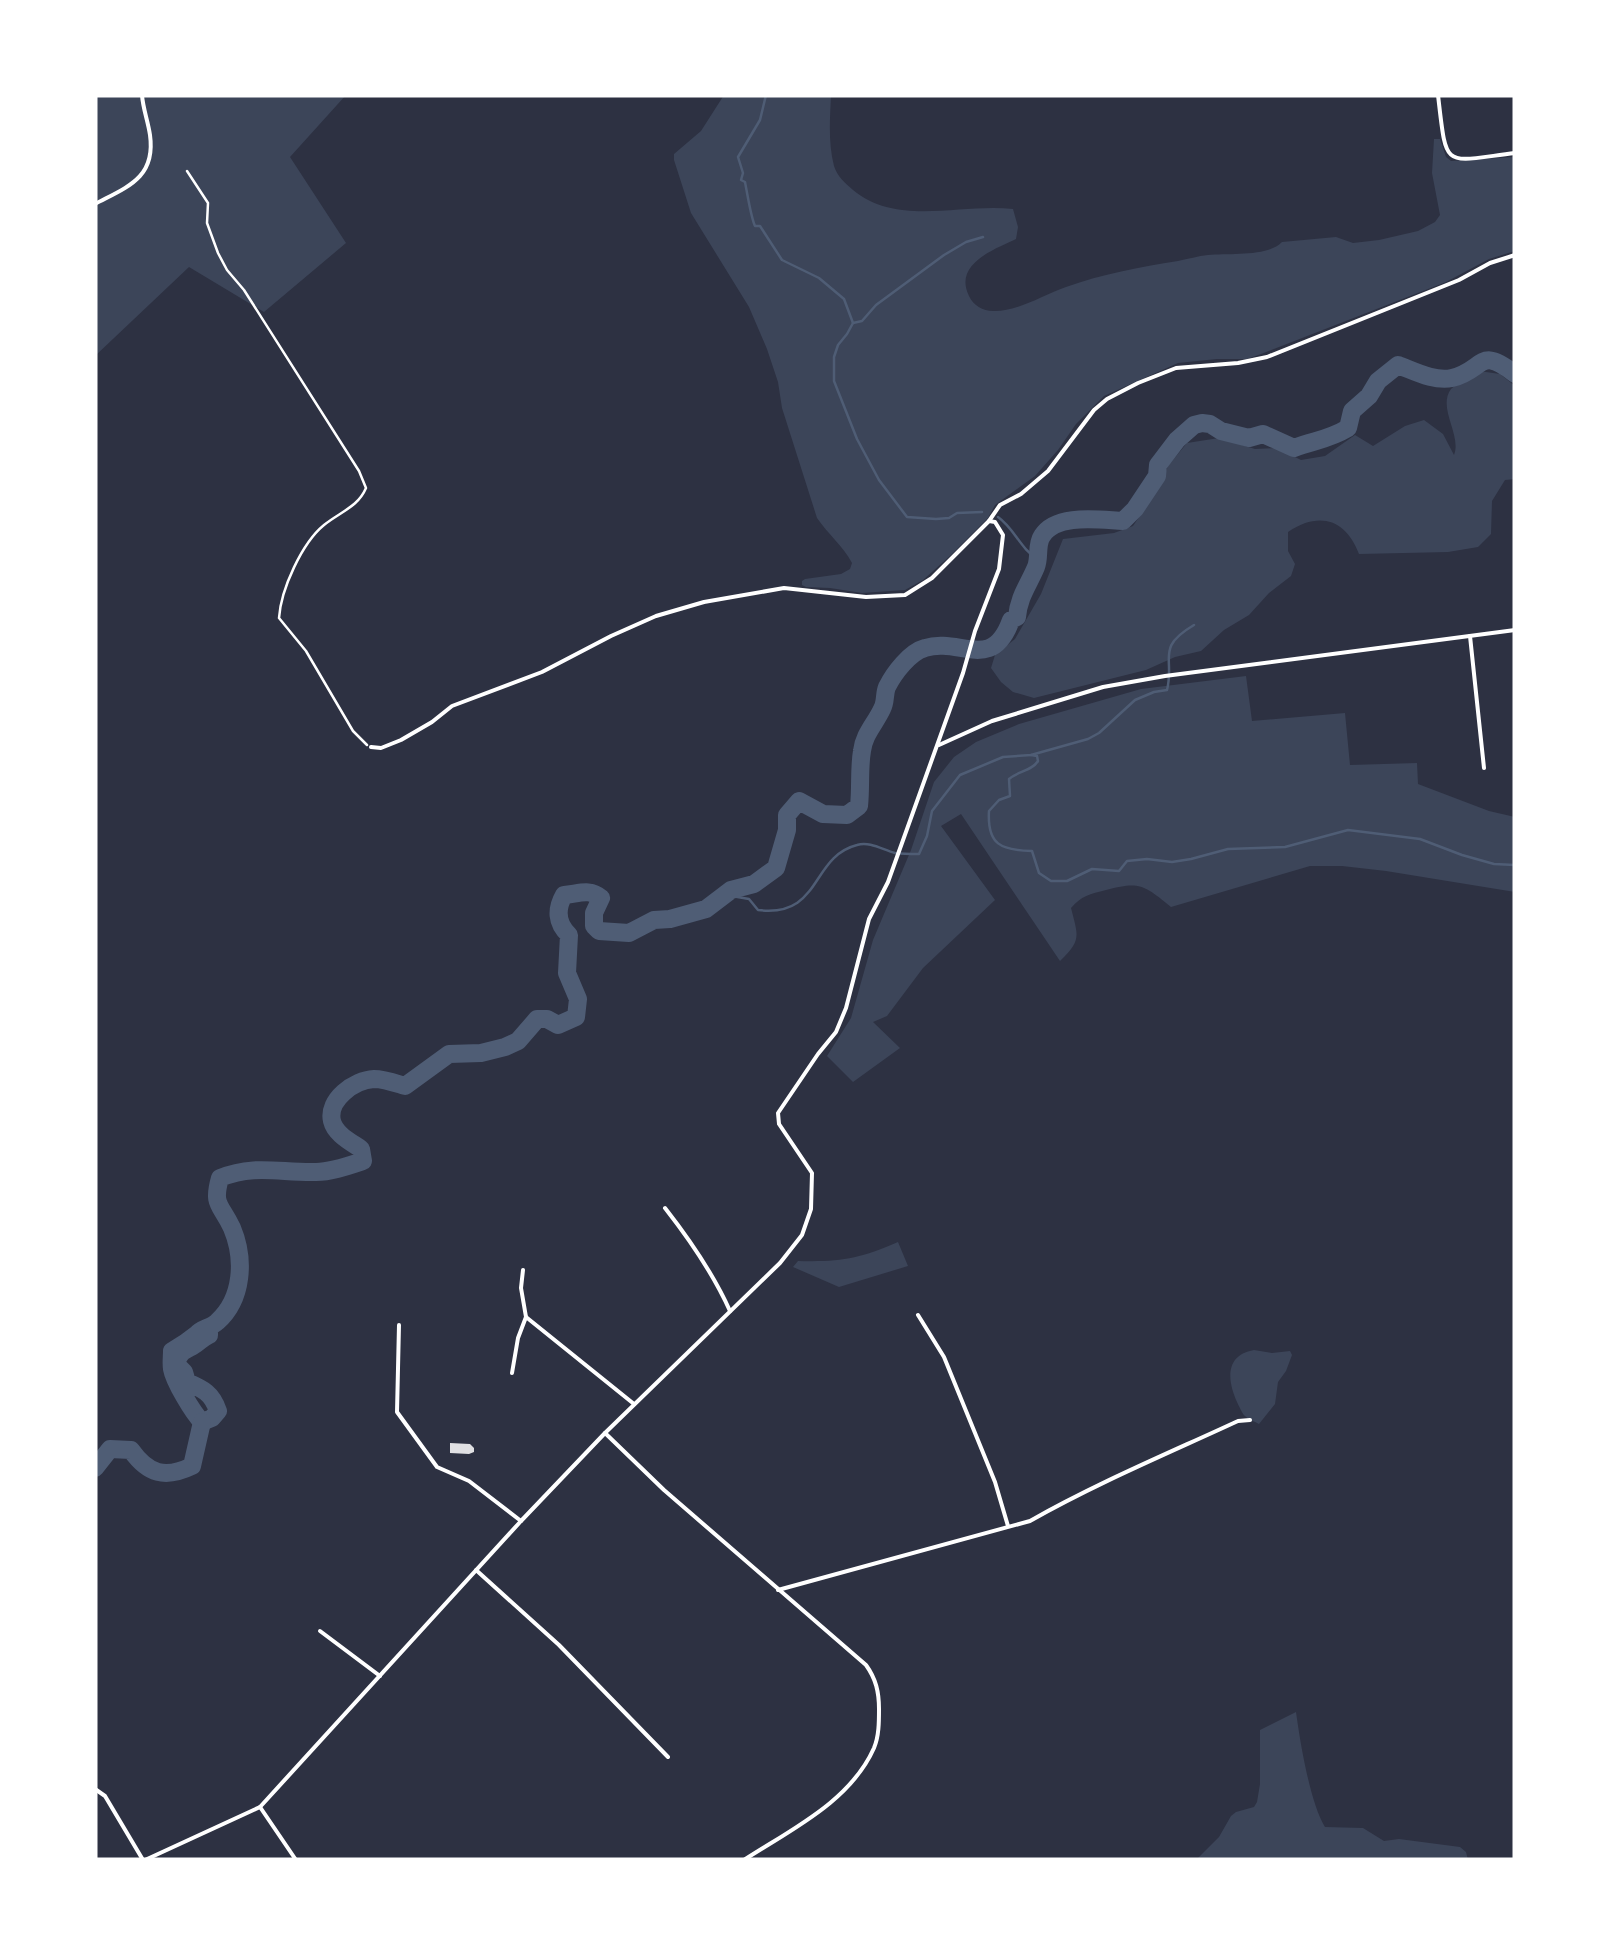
<svg xmlns="http://www.w3.org/2000/svg" width="1610" height="1955" viewBox="0 0 1610 1955" font-family="'Source Sans 3',sans-serif">
  <style>
    .green { fill: #3c4559 }
    .lines { fill: none; stroke-linecap: round; stroke-linejoin: round }
    .stream { stroke: #4f5d75; stroke-width: 2.5 }
    .river { stroke: #4f5d75; stroke-width: 18 }
    .building { fill: #e0e0e3 }
    .path { stroke: #fff; stroke-width: 2.5 }
    .minor { stroke: #fff; stroke-width: 4 }
  </style>
  <rect width="100%" height="100%" fill="#2d3142"/>
  <g class="green">
    <polygon points="95,95 346,95 290,157 346,243 264,312 189,267 95,356"/>
    <path d="M 724,95 L 831,95 C 830,118 828,143 834,166 C 837,176 845,183 853,190 C 897,227 961,203 1013,209 L 1018,227 L 1016,239 C 995,249 953,264 969,296 C 973,305 983,311 993,311 C 1017,312 1043,295 1066,287 C 1102,274 1140,267 1178,261 C 1188,259 1198,256 1208,255 C 1229,253 1268,257 1282,242 L 1336,237 L 1353,243 L 1379,240 L 1418,231 L 1435,222 L 1440,215 L 1432,173 L 1434,139 L 1440,139 L 1446,157 L 1451,161 L 1515,157 L 1515,251 L 1489,259 L 1446,282 L 1261,354 L 1247,359 L 1217,359 L 1178,363 L 1104,396 L 1076,424 L 1058,450 L 1035,476 L 995,505 L 988,518 L 951,555 L 923,580 L 905,590 L 862,593 L 830,588 L 806,587 L 802,585 L 802,581 L 805,579 L 841,574 L 850,569 L 852,563 C 843,546 828,534 817,518 L 782,408 L 778,382 L 767,349 L 749,307 L 691,213 L 674,160 L 674,154 L 701,131 Z"/>
    <path d="M 1479,371 L 1500,374 L 1515,386 L 1515,479 L 1505,480 L 1492,501 L 1491,534 L 1478,547 L 1448,552 L 1359,554 C 1346,519 1319,511 1288,532 L 1288,551 L 1295,564 L 1291,576 L 1269,593 L 1249,615 L 1224,630 L 1201,651 L 1175,657 L 1146,670 L 1034,698 L 1013,692 L 1001,682 L 991,668 L 995,655 L 1015,639 L 1041,594 L 1063,539 L 1114,533 L 1133,526 L 1160,486 L 1168,466 L 1187,443 L 1219,438 L 1255,449 L 1277,448 L 1301,460 L 1325,456 L 1355,435 L 1373,446 L 1405,426 L 1424,420 L 1443,434 L 1454,455 C 1462,435 1437,408 1451,389 C 1458,382 1471,376 1479,371 Z"/>
    <path d="M 1246,676 L 1252,721 L 1345,713 L 1350,765 L 1417,763 L 1418,784 L 1489,811 L 1515,817 L 1515,892 L 1386,871 L 1342,866 L 1310,866 L 1171,907 C 1144,885 1140,881 1106,890 C 1090,894 1081,896 1071,908 C 1078,936 1082,940 1060,961 L 961,814 L 941,826 L 995,900 L 923,968 L 887,1016 L 873,1022 L 900,1048 L 853,1082 L 827,1056 L 851,1018 L 873,940 L 911,850 L 934,782 L 954,757 L 976,742 L 1019,724 L 1141,689 Z"/>
    <path d="M 898,1242 L 908,1266 L 839,1287 L 793,1267 L 798,1261 C 842,1262 858,1259 898,1242 Z"/>
    <path d="M 1254,1350 L 1272,1353 L 1290,1351 L 1292,1355 L 1286,1371 L 1278,1382 L 1275,1404 L 1259,1424 C 1254,1421 1249,1420 1245,1416 C 1243,1415 1238,1404 1237,1402 C 1227,1380 1225,1355 1254,1350 Z"/>
    <path d="M 1296,1712 C 1300,1741 1310,1803 1325,1827 L 1363,1828 L 1384,1841 L 1399,1839 L 1460,1847 L 1466,1852 L 1468,1860 L 1196,1860 L 1219,1837 L 1231,1816 L 1236,1812 L 1254,1807 L 1257,1802 L 1260,1784 L 1260,1730 Z"/>
  </g>
  <g class="lines">
    <g class="stream">
      <path d="M 766,95 L 760,120 L 738,157 L 743,173 L 741,180 L 745,182 C 747,192 751,218 755,226 L 760,226 L 782,260 L 819,278 L 844,299 L 853,323 L 847,334 L 838,345 L 834,357 L 834,381 L 857,439 L 879,480 L 907,517 L 936,519 L 949,518 L 957,513 L 982,512"/>
      <polyline points="853,323 862,321 876,305 944,255 966,242 983,237"/>
      <path d="M 998,517 C 1015,529 1020,549 1039,560"/>
      <path d="M 1031,755 L 1037,756 L 1038,761 C 1032,771 1018,771 1009,779 L 1010,796 L 999,800 L 989,811 C 987,845 1001,850 1032,851 L 1039,873 L 1051,881 L 1067,881 L 1092,869 L 1119,871 L 1127,861 L 1147,859 L 1172,862 L 1191,859 L 1228,849 L 1285,847 L 1348,830 L 1420,839 L 1462,855 L 1494,864 L 1515,865"/>
      <path d="M 726,895 L 749,899 L 758,910 C 822,918 810,857 857,845 C 870,841 883,850 895,853 C 903,854 911,854 919,854 L 927,836 L 932,811 L 960,775 L 1003,757 L 1031,755 L 1088,739 L 1099,733 L 1135,700 L 1154,692 L 1167,690 C 1175,658 1155,648 1194,625"/>
    </g>
    <g class="river">
      <path d="M 209,1327 L 209,1335 C 202,1338 200,1342 193,1346 C 184,1351 179,1352 176,1364 L 184,1372 L 187,1382 C 203,1389 212,1393 218,1411 L 212,1418 L 202,1422 C 193,1413 174,1381 172,1369 C 171,1364 172,1356 172,1351 C 184,1344 186,1343 197,1334 C 202,1328 211,1328 217,1322 C 243,1299 245,1259 232,1228 C 221,1204 212,1206 220,1178 C 255,1164 280,1173 316,1172 C 331,1172 348,1166 363,1161 L 361,1149 C 351,1142 335,1134 332,1121 C 327,1100 354,1080 374,1079 C 384,1079 395,1083 405,1086 L 449,1054 L 481,1053 L 505,1047 L 518,1041 L 537,1019 L 547,1019 L 558,1025 L 576,1017 L 578,999 L 567,973 L 569,935 C 556,923 556,909 564,895 C 578,894 590,888 601,898 L 594,913 L 594,926 L 599,931 L 629,933 L 654,920 L 670,919 L 706,909 L 731,890 L 754,884 L 776,868 L 787,830 L 787,815 L 799,801 L 823,814 L 847,815 L 859,806 C 861,788 859,768 862,751 C 864,734 875,724 882,709 C 886,702 884,694 887,687 C 894,673 910,652 925,648 C 960,637 992,673 1011,620 L 1017,617 C 1019,596 1028,586 1036,567 C 1040,557 1036,545 1042,536 C 1056,513 1100,520 1123,521 L 1135,509 L 1157,476 L 1158,465 L 1177,440 L 1194,425 L 1202,423 L 1210,424 L 1221,431 L 1249,438 L 1263,434 L 1294,448 C 1315,440 1328,440 1348,428 L 1352,411 L 1369,396 L 1378,381 L 1398,365 C 1414,371 1435,382 1452,378 C 1485,370 1478,345 1515,374"/>
      <path d="M 95,1468 L 110,1449 L 131,1450 C 148,1474 165,1479 192,1466 L 202,1422"/>
    </g>
  </g>
  <polygon class="building" points="450,1443 470,1444 474,1448 474,1452 469,1454 450,1453"/>
  <g class="lines">
    <path class="path" d="M 187,171 L 208,203 L 207,223 L 218,253 L 227,270 L 244,290 L 359,471 L 366,488 C 358,507 340,512 324,525 C 302,543 281,589 279,618 L 306,651 L 353,731 L 367,745"/>
    <g class="minor">
      <path d="M 1438,95 C 1447,171 1442,162 1515,153"/>
      <path d="M 95,204 C 127,187 156,178 150,135 C 148,121 143,109 142,95"/>
      <polyline points="1470,636 1484,768"/>
      <polyline points="939,745 992,721 1103,687 1165,676 1515,630"/>
      <polyline points="371,747 381,748 401,740 432,722 452,706 542,672 611,636 656,616 704,602 784,588 866,597 905,595 932,578 989,521 1000,505 1021,494 1048,471 1094,410 1107,399 1138,383 1176,368 1238,363 1267,357 1459,280 1490,263 1515,255"/>
      <path d="M 665,1208 C 690,1240 713,1273 730,1311"/>
      <polyline points="918,1315 944,1357 995,1482 1008,1526"/>
      <polyline points="526,1317 634,1404"/>
      <polyline points="399,1325 397,1412 437,1467 469,1481 521,1521"/>
      <polyline points="512,1373 518,1338 526,1317 521,1288 523,1270"/>
      <path d="M 605,1433 L 664,1490 L 866,1665 C 876,1679 879,1692 879,1709 C 879,1722 879,1736 874,1748 C 850,1802 790,1830 744,1860"/>
      <polyline points="476,1570 559,1645 668,1757"/>
      <path d="M 778,1590 L 1030,1521 C 1097,1483 1169,1453 1238,1421 L 1250,1420"/>
      <polyline points="320,1631 380,1676"/>
      <polyline points="95,1789 105,1796 143,1860"/>
      <polyline points="260,1807 296,1860"/>
      <polyline points="145,1860 260,1807 521,1521 605,1433 780,1263 802,1235 811,1209 812,1173 779,1124 778,1113 818,1054 836,1032 846,1008 869,919 888,882 963,673 975,631 999,569 1003,535 995,522 989,521"/>
    </g>
  </g>
  <rect width="1610" height="1955" fill="none" stroke="#ffffff" stroke-width="195"/>
</svg>
